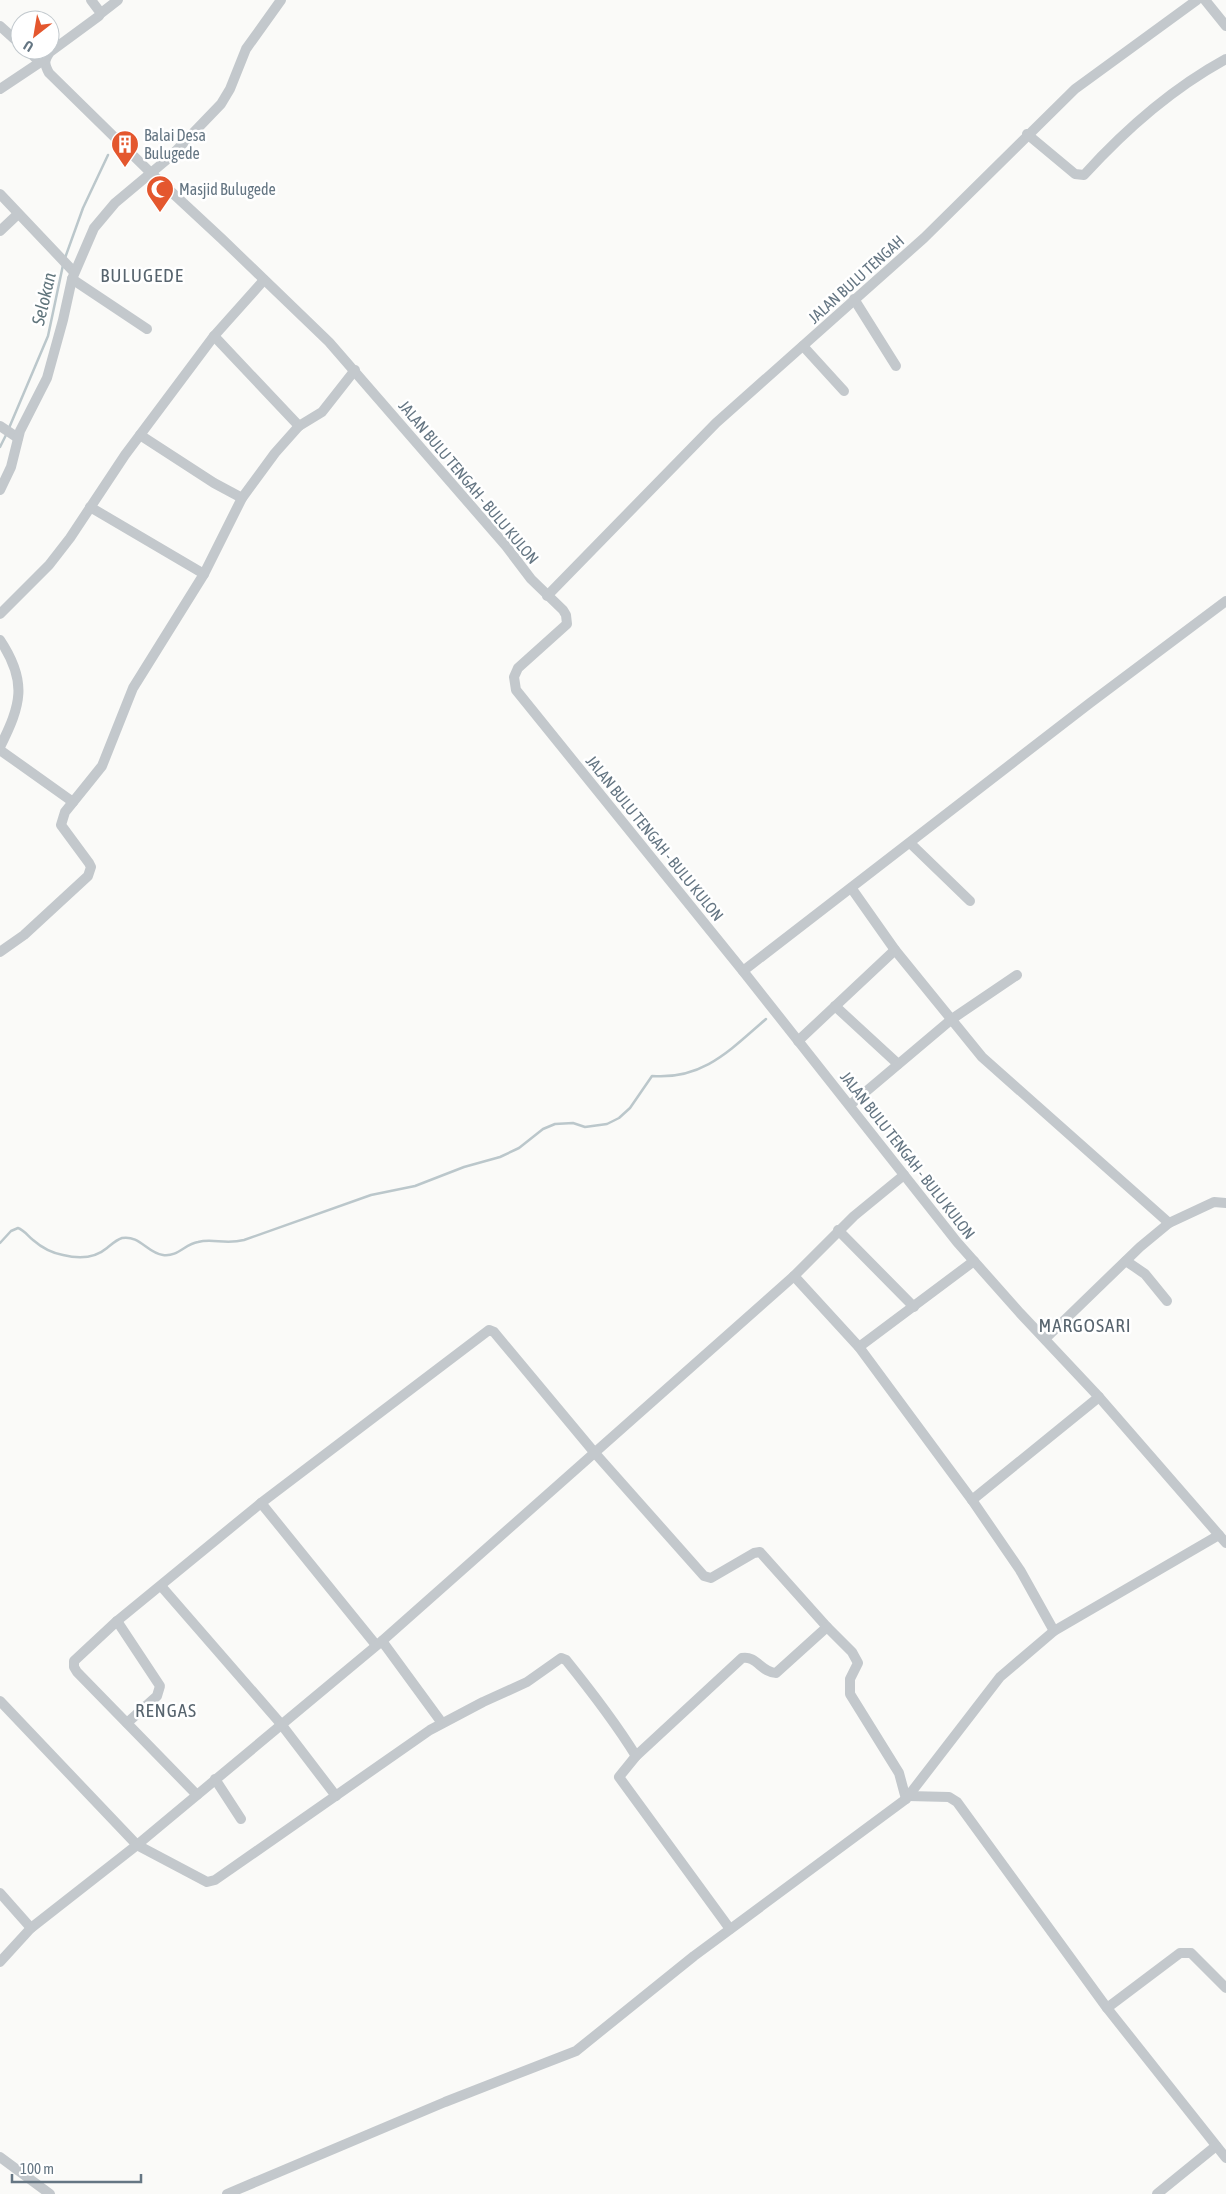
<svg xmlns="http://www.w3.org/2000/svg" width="1226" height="2194" viewBox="0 0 1226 2194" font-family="'Asap Condensed',sans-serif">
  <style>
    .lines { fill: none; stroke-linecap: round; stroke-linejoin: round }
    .stream { stroke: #bbc7cb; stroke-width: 2.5 }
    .street { stroke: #c3c8cc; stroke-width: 10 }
    .labels { text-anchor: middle; stroke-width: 5; stroke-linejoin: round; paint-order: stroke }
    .poi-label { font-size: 16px; fill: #657683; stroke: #fff; text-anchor: start }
    .street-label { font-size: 16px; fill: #657683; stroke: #fff }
    .water-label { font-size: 18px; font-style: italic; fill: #60757c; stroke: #fff }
    .quarter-label { font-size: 19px; letter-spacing: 1px; fill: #57646e; stroke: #fff }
  </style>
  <rect width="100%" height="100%" fill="#fafaf8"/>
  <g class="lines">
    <g class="stream">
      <polyline points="65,258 83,208 108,155"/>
      <polyline points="9,428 48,336 63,265"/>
      <polyline points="0,447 7,433"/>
      <path d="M 0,1243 L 11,1231 L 18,1228 C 24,1230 28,1236 33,1240 C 41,1247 52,1253 63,1255 C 79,1259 94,1259 107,1248 C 112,1244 116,1240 122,1238 C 140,1235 147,1253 163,1255 C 178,1257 185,1244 198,1242 C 213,1238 225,1245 244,1240 L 371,1195 L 415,1186 L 464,1167 L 500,1157 L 519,1148 L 543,1129 L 555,1124 L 573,1123 L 585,1127 L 607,1124 L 619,1118 L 630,1108 L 652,1076 C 703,1080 730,1050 766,1019"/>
    </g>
    <g class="street">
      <path d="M 91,0 L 100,12 L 99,16 L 50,52 C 44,60 44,64 49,73 L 151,173 L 222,239 L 329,342 L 506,546 L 531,579 L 563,610 L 566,615 L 567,624 L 518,668 L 514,677 L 516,690 L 743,971 L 957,1242 L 1020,1313 L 1099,1397 L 1226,1543"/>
      <polyline points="1205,0 1226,26"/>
      <polyline points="100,14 118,0"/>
      <polyline points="0,26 20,44"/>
      <polyline points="27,50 40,62"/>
      <polyline points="0,89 45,59"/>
      <path d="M 1027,134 L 1075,174 L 1084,175 C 1124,131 1173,88 1226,59"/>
      <polyline points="0,194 74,272"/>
      <polyline points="0,231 18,214"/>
      <polyline points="72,279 147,329"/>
      <polyline points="854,299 896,366"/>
      <polyline points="214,336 299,426"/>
      <polyline points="803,346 844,391"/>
      <polyline points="0,426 18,438"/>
      <polyline points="140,435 214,483 242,498"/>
      <polyline points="0,490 11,467 20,431 47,378 63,320 72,279 94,228 115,203 170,157 221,104 230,89 246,49 281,0"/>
      <polyline points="90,507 204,574"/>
      <polyline points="547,596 716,423 924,238 1075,89 1197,0"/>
      <polyline points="0,614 49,565 70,538 125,455 214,336 264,280"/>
      <path d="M 0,640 C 28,682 21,705 0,747"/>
      <polyline points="0,750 73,802"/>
      <polyline points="910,843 970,901"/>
      <polyline points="852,889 895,950 982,1057 1169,1223"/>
      <polyline points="0,952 24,935 88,876 91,867 89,863 61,825 65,812 102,766 133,688 204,574 242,498 275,453 299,426 322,412 355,370"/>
      <polyline points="743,971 1090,703 1226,601"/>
      <polyline points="835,1006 898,1064"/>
      <polyline points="798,1041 895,950"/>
      <polyline points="850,1105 952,1019 1017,975"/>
      <polyline points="838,1230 914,1307"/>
      <polyline points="1126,1261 1145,1274 1167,1301"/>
      <polyline points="794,1276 859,1347 972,1500 1020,1570 1054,1631"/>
      <polyline points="1045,1339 1140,1247 1169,1223 1214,1202 1226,1203"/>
      <polyline points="859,1347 974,1261"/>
      <polyline points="972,1500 1099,1397"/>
      <polyline points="261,1503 376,1645"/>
      <polyline points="161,1586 281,1724 336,1796"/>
      <polyline points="117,1621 160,1686 157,1696 127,1723"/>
      <polyline points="382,1641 442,1723"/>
      <path d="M 0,1701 L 137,1845 L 207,1882 L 215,1880 L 430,1730 L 483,1702 L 527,1682 L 561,1658 L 566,1660 C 591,1691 615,1722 636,1756"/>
      <polyline points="215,1779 241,1819"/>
      <polyline points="197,1795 77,1672 74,1667 74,1661 117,1621 261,1503 489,1330 494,1332 594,1452 704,1576 711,1578 754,1553 760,1552 827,1627 852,1652 858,1663 850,1679 850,1694 899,1773 906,1799"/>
      <polyline points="908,1796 949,1797 957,1802 1107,2008 1180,1953 1191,1953 1226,1988"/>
      <polyline points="0,1893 31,1928"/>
      <path d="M 730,1929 L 619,1777 L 636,1756 L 742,1658 C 756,1655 762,1673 776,1673 L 827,1627"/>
      <polyline points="0,1962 31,1928 137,1845 382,1641 794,1276 854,1216 904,1175"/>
      <polyline points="1107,2008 1226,2158"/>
      <polyline points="0,2157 50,2194"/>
      <polyline points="227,2194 445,2102 576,2051 694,1956 906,1799 1000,1677 1054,1631 1219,1535"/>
      <polyline points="1157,2194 1216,2146"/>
    </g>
  </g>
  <defs>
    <g id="building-pin" transform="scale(1.4375)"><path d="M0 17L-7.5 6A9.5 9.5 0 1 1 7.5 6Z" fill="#e4572e" stroke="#fff"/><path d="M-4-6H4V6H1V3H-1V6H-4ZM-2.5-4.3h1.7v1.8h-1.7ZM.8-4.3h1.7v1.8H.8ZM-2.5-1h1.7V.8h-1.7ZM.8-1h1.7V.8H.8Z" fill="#fff"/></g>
    <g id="mosque-pin" transform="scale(1.4375)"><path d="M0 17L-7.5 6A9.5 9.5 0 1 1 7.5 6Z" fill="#e4572e" stroke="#fff"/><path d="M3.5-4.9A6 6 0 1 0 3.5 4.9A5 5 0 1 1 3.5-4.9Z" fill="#fff"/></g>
  </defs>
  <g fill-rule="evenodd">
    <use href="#building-pin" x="125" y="144"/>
    <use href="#mosque-pin" x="160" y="189"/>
  </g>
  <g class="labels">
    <g class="poi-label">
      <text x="144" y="141">Balai Desa<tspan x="144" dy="18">Bulugede</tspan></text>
      <text x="179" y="195">Masjid Bulugede</text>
    </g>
    <g class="street-label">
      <text transform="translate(856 279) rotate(-42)" y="6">JALAN BULU TENGAH</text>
      <text transform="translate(469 482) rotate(50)" y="6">JALAN BULU TENGAH - BULU KULON</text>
      <text transform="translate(655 838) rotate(51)" y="6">JALAN BULU TENGAH - BULU KULON</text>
      <text transform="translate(908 1155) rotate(52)" y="6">JALAN BULU TENGAH - BULU KULON</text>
    </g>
    <g class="water-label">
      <text transform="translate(44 299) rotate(-77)" y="6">Selokan</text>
    </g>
    <g class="quarter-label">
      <text x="142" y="282">BULUGEDE</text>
      <text x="1085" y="1332">MARGOSARI</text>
      <text x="166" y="1717">RENGAS</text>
    </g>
  </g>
  <g transform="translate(35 35) rotate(211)"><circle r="24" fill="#ffffff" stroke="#c1c8cd"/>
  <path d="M0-4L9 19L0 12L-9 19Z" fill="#e4572e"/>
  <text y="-8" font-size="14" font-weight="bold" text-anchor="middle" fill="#657683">U</text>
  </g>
  <path d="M12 2174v8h129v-8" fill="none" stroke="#657683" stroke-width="2.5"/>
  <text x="20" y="2174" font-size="15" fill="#657683" stroke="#ffffff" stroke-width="4" paint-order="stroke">100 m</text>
</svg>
